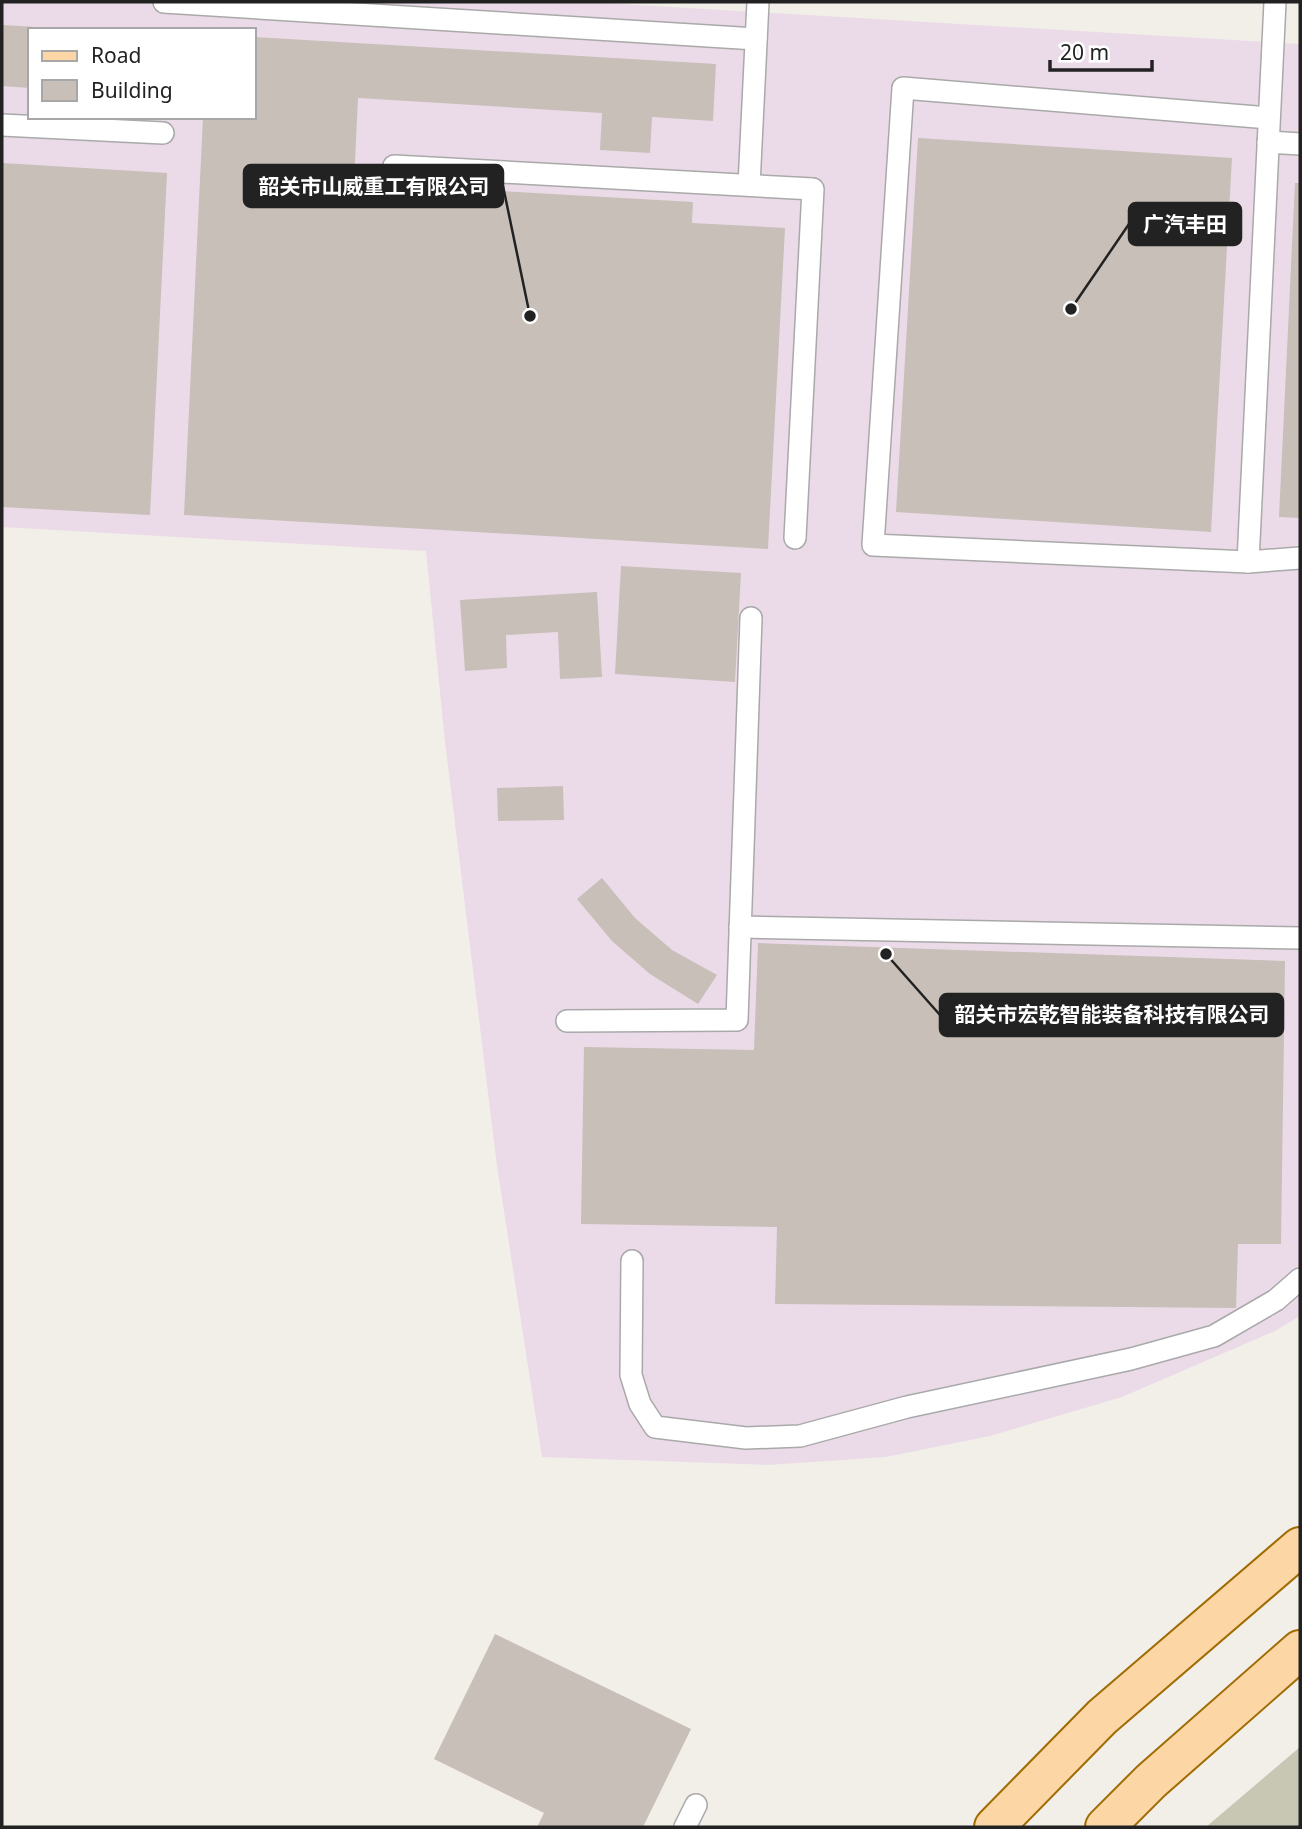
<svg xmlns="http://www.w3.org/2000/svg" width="1302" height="1829" viewBox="0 0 1302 1829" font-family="'Noto Sans','Noto Sans SC',sans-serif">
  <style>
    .industrial { fill: #ebdbe8; fill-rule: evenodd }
    .construction { fill: #c7c7b4 }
    .building { fill: #c7bfb8 }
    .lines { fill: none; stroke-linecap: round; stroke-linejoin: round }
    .service-casing { stroke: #a9a9a9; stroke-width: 24 }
    .primary-casing { stroke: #a06b00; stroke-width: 42 }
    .service { stroke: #fff; stroke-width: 21 }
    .primary { stroke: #fcd6a4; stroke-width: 38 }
    .leader { fill: none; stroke: #222; stroke-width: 2.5 }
    .callout-dot { fill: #222; stroke: #fff; stroke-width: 2.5 }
    .callout { fill: #222; stroke: #222; stroke-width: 2.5 }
    .callout-label { font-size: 21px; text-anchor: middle; font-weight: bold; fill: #fff }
  </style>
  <rect width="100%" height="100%" fill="#f2efe9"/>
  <path class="industrial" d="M 2,2 L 587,2 L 1300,44 L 1300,1316 L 1275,1331 L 1122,1397 L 990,1436 L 886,1457 L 768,1465 L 542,1457 L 497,1166 L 445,742 L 426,551 L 2,527 ZM 30,30 L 254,30 L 254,117 L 30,117 Z"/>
  <polygon class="construction" points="1300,1747 1300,1827 1206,1827"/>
  <g class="building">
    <polygon points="2,25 52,28 51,30 30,30 30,88 2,86"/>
    <polygon points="254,37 716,64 713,121 652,117 650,153 600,150 602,113 358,98 353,203 412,207 413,186 693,202 692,223 785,228 768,549 184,515 203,117 254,117"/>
    <polygon points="918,138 1232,158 1211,532 896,512"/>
    <polygon points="2,163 167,173 150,515 2,507"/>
    <polygon points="1295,183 1300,183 1300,518 1279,517"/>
    <polygon points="621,566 741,573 735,682 615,674"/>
    <polygon points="597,592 602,677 560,679 558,632 506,635 507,668 465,671 460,600"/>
    <polygon points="563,786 564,820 498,821 497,788"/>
    <polygon points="602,878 635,918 672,950 717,975 698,1004 650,974 612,941 577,899"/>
    <polygon points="758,943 1285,961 1281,1244 1238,1244 1236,1308 775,1304 777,1227 581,1224 584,1047 754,1050"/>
    <polygon points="495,1634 691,1729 643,1827 537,1827 544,1813 434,1759"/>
  </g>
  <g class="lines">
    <g class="service-casing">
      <g id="service">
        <polyline points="164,2 756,39"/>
        <polyline points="1269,118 903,88 873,545 1248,562 1275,2"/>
        <polyline points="2,125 163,133"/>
        <polyline points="1268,142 1300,144"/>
        <polyline points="394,166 813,189 795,538"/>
        <polyline points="749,185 758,2"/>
        <polyline points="1248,562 1300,558"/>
        <polyline points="740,927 1300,938"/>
        <polyline points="567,1021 737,1020 751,618"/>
        <polyline points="632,1261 631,1375 640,1404 655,1427 746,1438 800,1436 907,1407 1131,1359 1214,1336 1276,1300 1300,1279"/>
        <polyline points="685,1827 696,1805"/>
      </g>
    </g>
    <g class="primary-casing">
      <g id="primary">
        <polyline points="994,1827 1102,1717 1300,1547"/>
        <polyline points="1105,1827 1151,1781 1300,1650"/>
      </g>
    </g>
    <use href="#service" class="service"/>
    <use href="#primary" class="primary"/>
  </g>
  <path class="leader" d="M530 316L503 186M1071 309L1129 224M886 954L940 1015"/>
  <g class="callout-dot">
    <circle cx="530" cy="316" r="7"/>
    <circle cx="1071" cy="309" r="7"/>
    <circle cx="886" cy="954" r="7"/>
  </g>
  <g class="callout">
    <rect x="244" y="165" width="259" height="42" rx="7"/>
    <rect x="1129" y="203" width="112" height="42" rx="7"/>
    <rect x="940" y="994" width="343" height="42" rx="7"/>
  </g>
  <g class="callout-label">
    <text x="374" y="194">韶关市山威重工有限公司</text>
    <text x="1185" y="232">广汽丰田</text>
    <text x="1112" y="1022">韶关市宏乾智能装备科技有限公司</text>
  </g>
  <rect width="1302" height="1829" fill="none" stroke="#222222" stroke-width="7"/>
  <rect x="28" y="28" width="228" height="91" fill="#ffffff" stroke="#a7a7a7" stroke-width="2"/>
  <rect x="42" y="51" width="35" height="10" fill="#fcd6a4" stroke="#a7a7a7" stroke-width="2"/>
  <text x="91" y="63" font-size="21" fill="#222222">Road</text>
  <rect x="42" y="80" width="35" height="21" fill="#c7bfb8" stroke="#a7a7a7" stroke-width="2"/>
  <text x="91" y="98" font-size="21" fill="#222222">Building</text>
  <path d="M1050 60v10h102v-10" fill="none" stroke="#222222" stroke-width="3.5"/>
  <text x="1060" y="60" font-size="21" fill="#222222" stroke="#ffffff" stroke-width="5" paint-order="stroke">20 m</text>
</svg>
